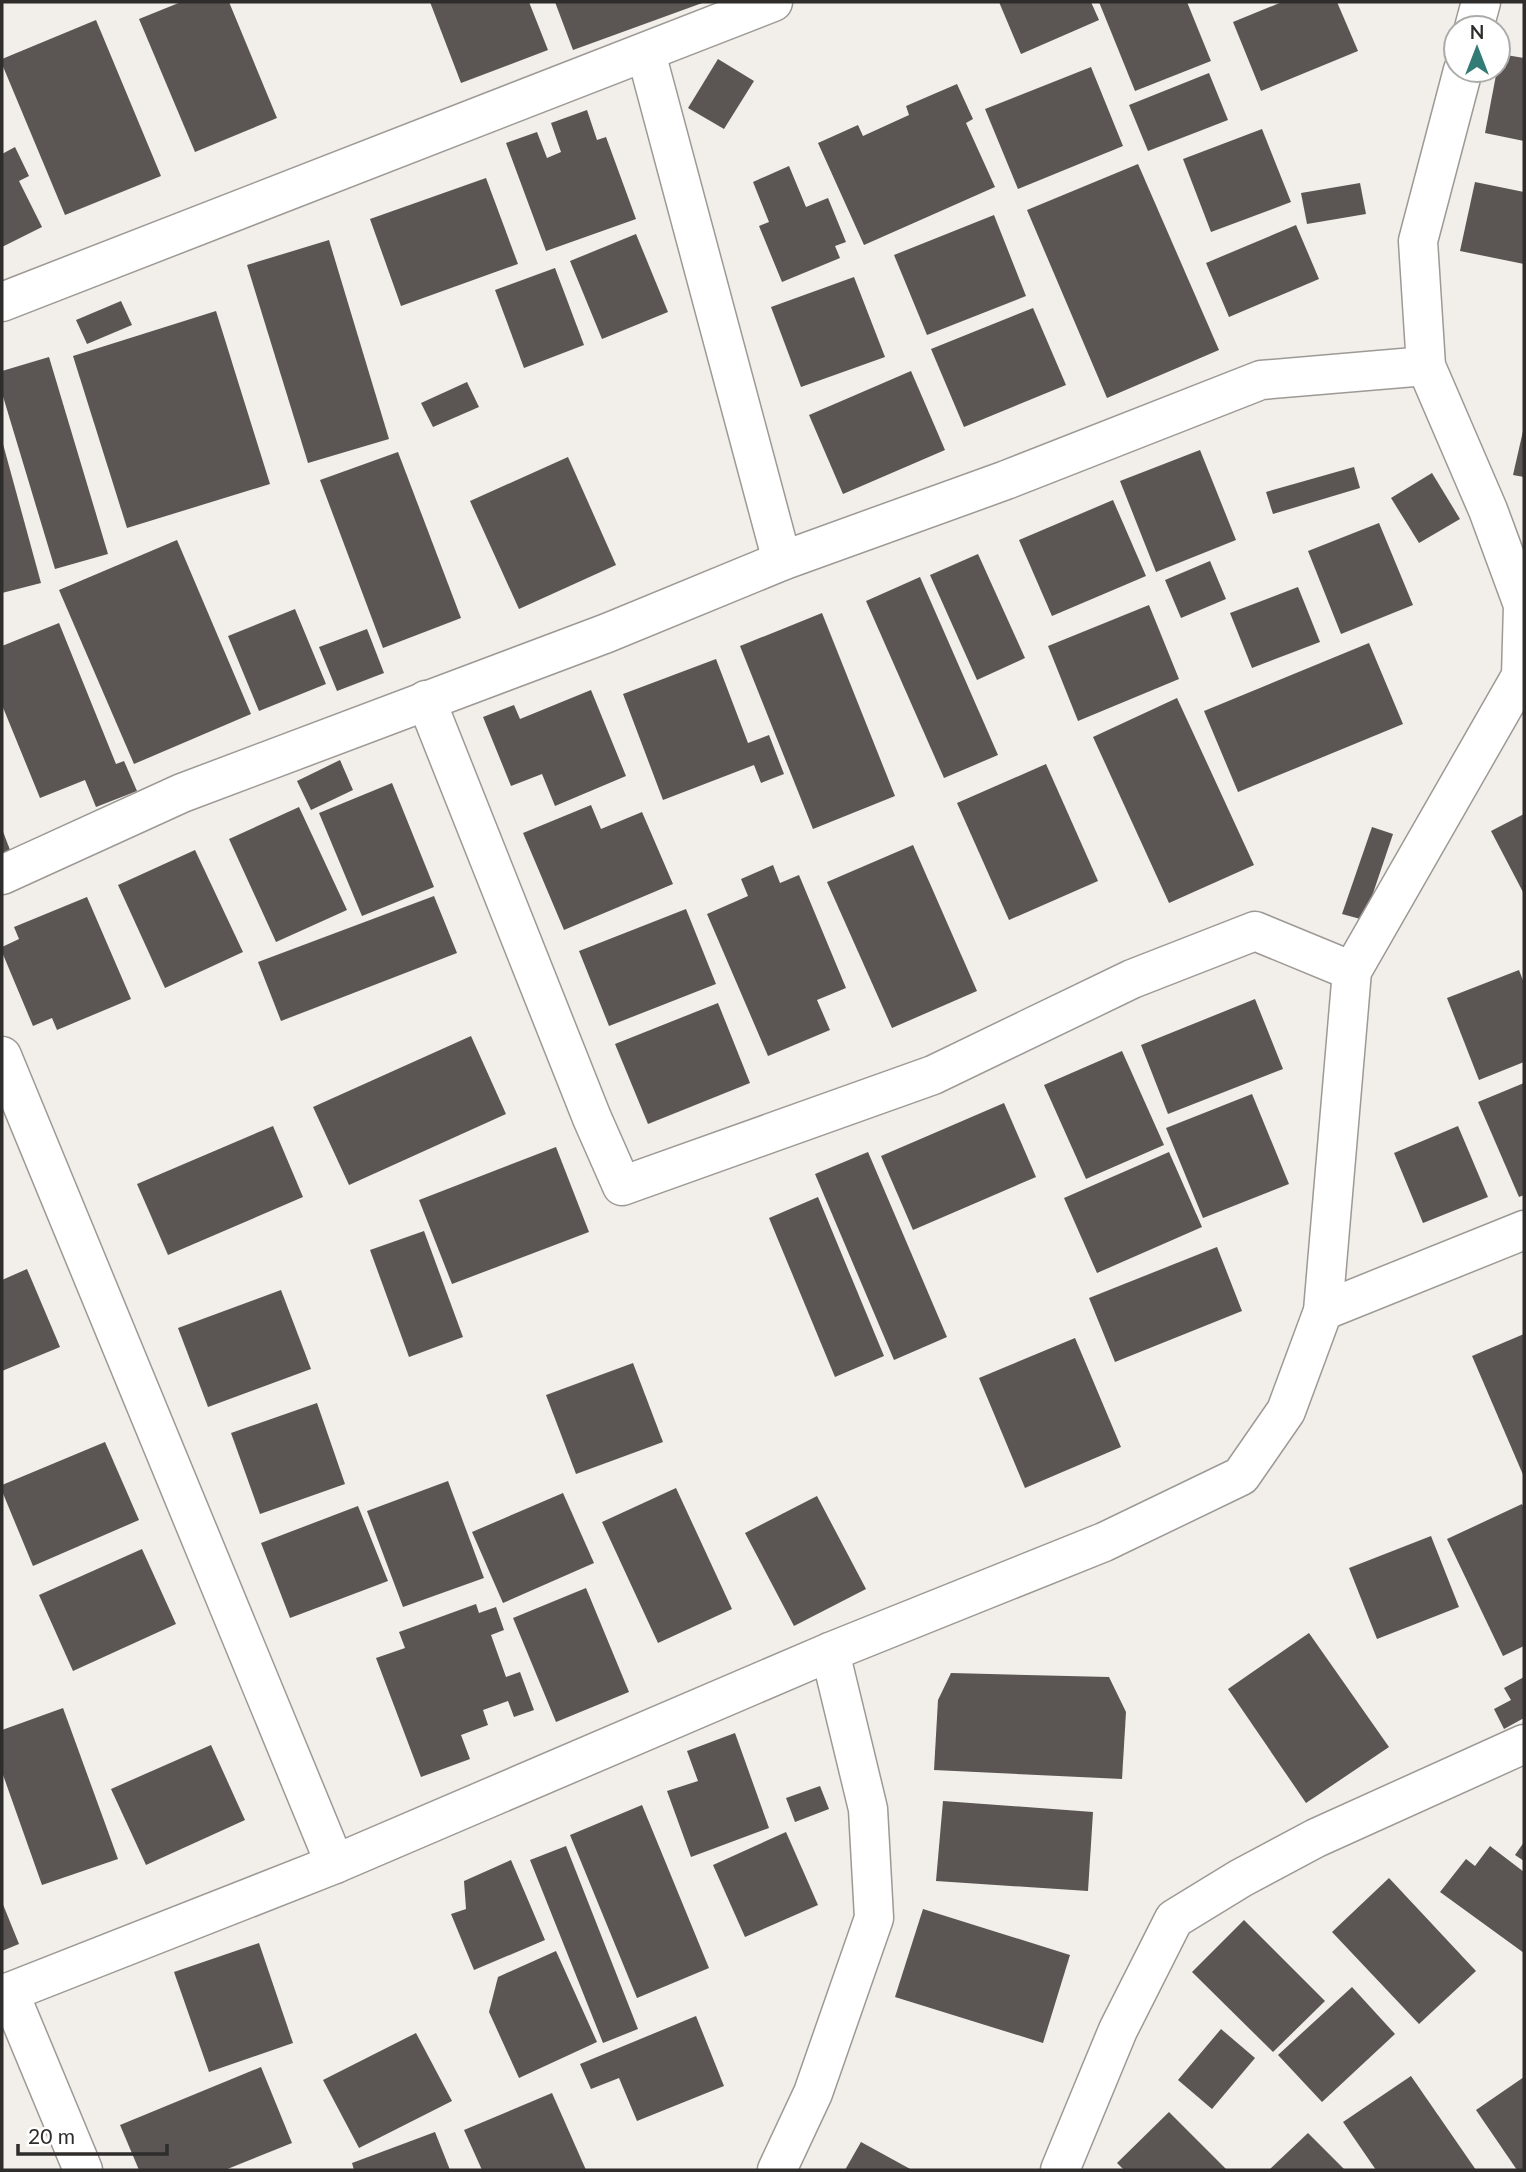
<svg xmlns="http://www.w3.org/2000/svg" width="1526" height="2172" viewBox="0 0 1526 2172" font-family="Lato,sans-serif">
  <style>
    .building { fill: #5b5653 }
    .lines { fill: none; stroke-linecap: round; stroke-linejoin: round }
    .minor-casing { stroke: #9d9995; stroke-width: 41 }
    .minor { stroke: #fff; stroke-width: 38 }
  </style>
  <rect width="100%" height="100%" fill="#f2eee9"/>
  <g class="building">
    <polygon points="181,2 229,2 277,118 195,152 139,19"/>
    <polygon points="430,2 529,2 548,50 461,83"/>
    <polygon points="555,2 705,2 573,50"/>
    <polygon points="999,2 1091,2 1099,20 1021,54"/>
    <polygon points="1099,2 1187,2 1211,61 1135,91"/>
    <polygon points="1282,2 1337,2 1358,51 1261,91 1233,22"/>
    <polygon points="96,20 161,176 65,215 2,64 2,59"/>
    <polygon points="1500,54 1524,58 1524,141 1485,133"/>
    <polygon points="718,59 754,81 724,129 688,108"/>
    <polygon points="1091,67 1123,146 1018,189 985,109"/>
    <polygon points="1209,73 1228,120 1148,151 1129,105"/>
    <polygon points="957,84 973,119 966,123 995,187 864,245 818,143 858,125 863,136 909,115 906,106"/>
    <polygon points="587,110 597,140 606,137 636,219 546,251 506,143 537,132 547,158 561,152 551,123"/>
    <polygon points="1262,129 1291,202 1211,232 1183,159"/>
    <polygon points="15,147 29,176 19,181 42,227 2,247 2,154"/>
    <polygon points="1138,164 1219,350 1107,398 1027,210"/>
    <polygon points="789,166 806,207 828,198 846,242 835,246 840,258 782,282 759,226 769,222 753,182"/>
    <polygon points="486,178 518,264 401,306 370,219"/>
    <polygon points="1475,182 1524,192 1524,264 1460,251"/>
    <polygon points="1360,183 1366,214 1307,224 1301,193"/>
    <polygon points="994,215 1026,296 927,335 894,255"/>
    <polygon points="1296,225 1319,279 1229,317 1206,263"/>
    <polygon points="636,234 668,312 602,339 570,261"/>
    <polygon points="329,240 389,439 308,463 247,265"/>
    <polygon points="555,268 584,345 524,368 495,290"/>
    <polygon points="854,277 885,357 801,387 771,307"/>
    <polygon points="121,301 132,325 87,344 76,320"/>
    <polygon points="1033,308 1066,385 964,427 931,349"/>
    <polygon points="216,311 270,484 127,528 73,356"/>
    <polygon points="49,357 108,554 55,569 2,393 2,371"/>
    <polygon points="911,371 945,450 843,494 809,415"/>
    <polygon points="467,382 479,407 433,427 421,403"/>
    <polygon points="1523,431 1524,431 1524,477 1513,475"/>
    <polygon points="3,444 41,583 2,593 2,445"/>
    <polygon points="1200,450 1236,540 1156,572 1120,481"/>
    <polygon points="398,452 461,618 383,648 320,480"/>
    <polygon points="568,457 616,565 519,609 470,501"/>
    <polygon points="1354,467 1360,488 1273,514 1266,492"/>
    <polygon points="1432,473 1460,519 1419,543 1391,498"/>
    <polygon points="1113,500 1146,576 1052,616 1019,540"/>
    <polygon points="1379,523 1413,605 1341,634 1308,551"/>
    <polygon points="177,540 251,714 134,764 59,590"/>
    <polygon points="978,554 1025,658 977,680 930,575"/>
    <polygon points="1210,561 1226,599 1181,618 1165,580"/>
    <polygon points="920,577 998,755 944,778 866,601"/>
    <polygon points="1298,587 1320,642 1252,668 1230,613"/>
    <polygon points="1149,605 1179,679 1078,721 1048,646"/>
    <polygon points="295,609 326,684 259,711 228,636"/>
    <polygon points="822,613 895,796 813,829 740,646"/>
    <polygon points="59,623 116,764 124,761 137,791 96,807 85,780 40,798 2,705 2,646"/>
    <polygon points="367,629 384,673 337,691 319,647"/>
    <polygon points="1369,643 1403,724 1238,792 1204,711"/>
    <polygon points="716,659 748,743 769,735 784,774 761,783 754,765 663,800 623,694"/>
    <polygon points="591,690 626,776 555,806 542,774 511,786 483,717 514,705 520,719"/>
    <polygon points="1177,698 1254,865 1169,903 1093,737"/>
    <polygon points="340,760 353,790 311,810 297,781"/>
    <polygon points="1046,764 1098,881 1009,920 957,803"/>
    <polygon points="392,783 434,887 362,916 319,813"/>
    <polygon points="591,805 601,829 642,812 673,884 564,930 523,833"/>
    <polygon points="299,807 347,910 276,942 229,839"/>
    <polygon points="1524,814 1524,894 1491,831"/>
    <polygon points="1372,827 1393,834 1364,920 1342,914"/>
    <polygon points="2,829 10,850 2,854"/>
    <polygon points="913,845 977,991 892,1028 827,882"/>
    <polygon points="195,850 243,952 165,988 118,885"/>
    <polygon points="773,865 780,883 799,875 846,988 817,1000 830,1030 768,1056 707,914 748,896 741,879"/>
    <polygon points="434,896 457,953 281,1021 258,962"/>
    <polygon points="87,897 131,999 57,1030 52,1018 33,1026 2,952 2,947 19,939 14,927"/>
    <polygon points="686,909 716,984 609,1026 579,951"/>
    <polygon points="1519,970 1524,983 1524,1062 1479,1080 1447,998"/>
    <polygon points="1255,999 1283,1069 1168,1114 1141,1045"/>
    <polygon points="718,1003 750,1083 648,1124 615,1044"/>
    <polygon points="471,1036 506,1114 349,1185 313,1107"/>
    <polygon points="1122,1051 1164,1145 1086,1179 1044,1085"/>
    <polygon points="1524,1083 1524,1195 1519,1197 1478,1102"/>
    <polygon points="1252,1094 1289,1184 1203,1218 1166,1128"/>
    <polygon points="1004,1103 1036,1177 913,1230 881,1156"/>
    <polygon points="273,1126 303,1197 168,1255 137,1184"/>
    <polygon points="1458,1126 1488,1197 1423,1223 1394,1153"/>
    <polygon points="556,1147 589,1232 452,1284 419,1200"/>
    <polygon points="868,1152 947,1337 894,1360 815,1174"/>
    <polygon points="1169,1152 1202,1227 1097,1273 1064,1198"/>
    <polygon points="818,1197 884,1356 835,1377 769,1218"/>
    <polygon points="424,1231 463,1337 409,1357 370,1250"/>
    <polygon points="1217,1247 1242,1311 1115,1362 1089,1298"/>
    <polygon points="27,1269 60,1347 2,1371 2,1280"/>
    <polygon points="281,1290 311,1369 208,1407 178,1328"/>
    <polygon points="1524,1334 1524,1477 1472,1356"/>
    <polygon points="1075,1338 1121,1447 1025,1488 979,1378"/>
    <polygon points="633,1363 663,1442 576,1474 546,1395"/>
    <polygon points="317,1403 345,1484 260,1514 231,1433"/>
    <polygon points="105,1442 139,1520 33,1566 2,1491 2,1485"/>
    <polygon points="448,1481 484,1578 403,1607 367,1511"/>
    <polygon points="676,1488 732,1609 658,1643 602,1522"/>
    <polygon points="563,1493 594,1563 503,1603 472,1532"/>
    <polygon points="817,1496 866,1589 794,1626 745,1533"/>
    <polygon points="1522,1504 1524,1508 1524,1646 1503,1656 1447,1539"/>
    <polygon points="358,1506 388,1581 290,1618 261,1543"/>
    <polygon points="1431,1536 1459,1607 1377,1639 1349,1568"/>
    <polygon points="142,1549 176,1624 73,1671 39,1595"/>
    <polygon points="586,1588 629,1692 556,1722 513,1618"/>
    <polygon points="476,1604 479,1613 496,1607 504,1630 491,1635 506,1677 520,1672 534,1710 514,1717 508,1701 483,1710 488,1725 461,1735 470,1759 421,1777 376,1658 405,1648 399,1632"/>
    <polygon points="1309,1633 1389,1747 1306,1803 1228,1689"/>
    <polygon points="951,1673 1109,1677 1126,1712 1122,1779 934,1770 938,1700"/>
    <polygon points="1524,1677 1524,1718 1504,1729 1494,1709 1511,1700 1504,1688"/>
    <polygon points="63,1708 118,1859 42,1885 2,1772 2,1730"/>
    <polygon points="735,1733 769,1828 691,1857 667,1791 698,1781 687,1751"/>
    <polygon points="211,1745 245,1820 146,1865 111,1789"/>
    <polygon points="820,1786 829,1809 795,1822 786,1798"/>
    <polygon points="943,1801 1093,1812 1088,1891 936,1881"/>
    <polygon points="642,1805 709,1968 637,1998 570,1835"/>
    <polygon points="786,1832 818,1905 745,1937 713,1865"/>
    <polygon points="1524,1842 1524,1861 1515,1855"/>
    <polygon points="566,1846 638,2029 603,2043 530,1860"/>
    <polygon points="1490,1846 1524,1872 1524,1953 1440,1892 1466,1859 1475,1866"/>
    <polygon points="511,1860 545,1940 474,1970 451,1914 466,1909 464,1881"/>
    <polygon points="1389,1878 1476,1971 1419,2024 1332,1932"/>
    <polygon points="2,1902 19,1944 2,1951"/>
    <polygon points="923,1909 1070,1955 1043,2043 895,1997"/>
    <polygon points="1244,1920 1325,2001 1273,2052 1192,1972"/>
    <polygon points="259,1943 293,2043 209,2072 174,1972"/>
    <polygon points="556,1951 597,2042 519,2078 489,2012 498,1977"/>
    <polygon points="1352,1987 1395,2034 1322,2102 1278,2055"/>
    <polygon points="696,2016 724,2086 637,2121 619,2078 591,2089 580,2064"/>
    <polygon points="1221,2029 1255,2058 1212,2109 1178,2080"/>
    <polygon points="416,2033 452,2101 359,2148 323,2080"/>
    <polygon points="261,2067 292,2143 225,2170 139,2170 120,2125"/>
    <polygon points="1411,2076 1476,2170 1376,2170 1343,2122"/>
    <polygon points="1524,2077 1524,2170 1517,2170 1476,2110"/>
    <polygon points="552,2093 586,2170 482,2170 464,2130"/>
    <polygon points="1169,2112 1227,2170 1124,2170 1117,2163"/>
    <polygon points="435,2132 450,2170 354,2170 352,2163"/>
    <polygon points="1308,2133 1345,2170 1269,2170"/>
    <polygon points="861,2142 912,2170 845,2170"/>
  </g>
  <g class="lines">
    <g class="minor-casing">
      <g id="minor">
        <polyline points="1474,28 1481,2"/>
        <polyline points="646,53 782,561"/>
        <polyline points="2,302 773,2"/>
        <polyline points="426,700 592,1118 622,1186 933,1075 1132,979 1255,931 1352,971"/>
        <polyline points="2,875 182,793 607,633 782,561 1006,480 1261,380 1426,366"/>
        <polyline points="2,1056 335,1864"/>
        <polyline points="1323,1311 1524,1230"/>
        <polyline points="9,1992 83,2170"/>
        <polyline points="2,1995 335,1864 830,1652 1104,1542 1241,1476 1286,1411 1323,1311 1352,971 1521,676 1523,605 1488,510 1426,366 1418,241 1463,70"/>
        <polyline points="777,2170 813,2093 874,1918 868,1809 830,1652"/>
        <polyline points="1060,2170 1118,2030 1174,1919 1241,1878 1316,1838 1524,1744"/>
      </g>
    </g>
    <use href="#minor" class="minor"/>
  </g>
  <rect width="1526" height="2172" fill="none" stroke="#2e2d2b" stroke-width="7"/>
  <g transform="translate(1477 49)"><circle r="33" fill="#ffffff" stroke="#ababaa" stroke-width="2"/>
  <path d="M0-5L12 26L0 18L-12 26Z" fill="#337b75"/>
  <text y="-10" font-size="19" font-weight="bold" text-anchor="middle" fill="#2e2d2b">N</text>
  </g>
  <path d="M18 2144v10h149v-10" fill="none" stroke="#2e2d2b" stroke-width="3.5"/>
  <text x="28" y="2144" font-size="21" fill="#2e2d2b" stroke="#ffffff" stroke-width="5" paint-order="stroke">20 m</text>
</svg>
